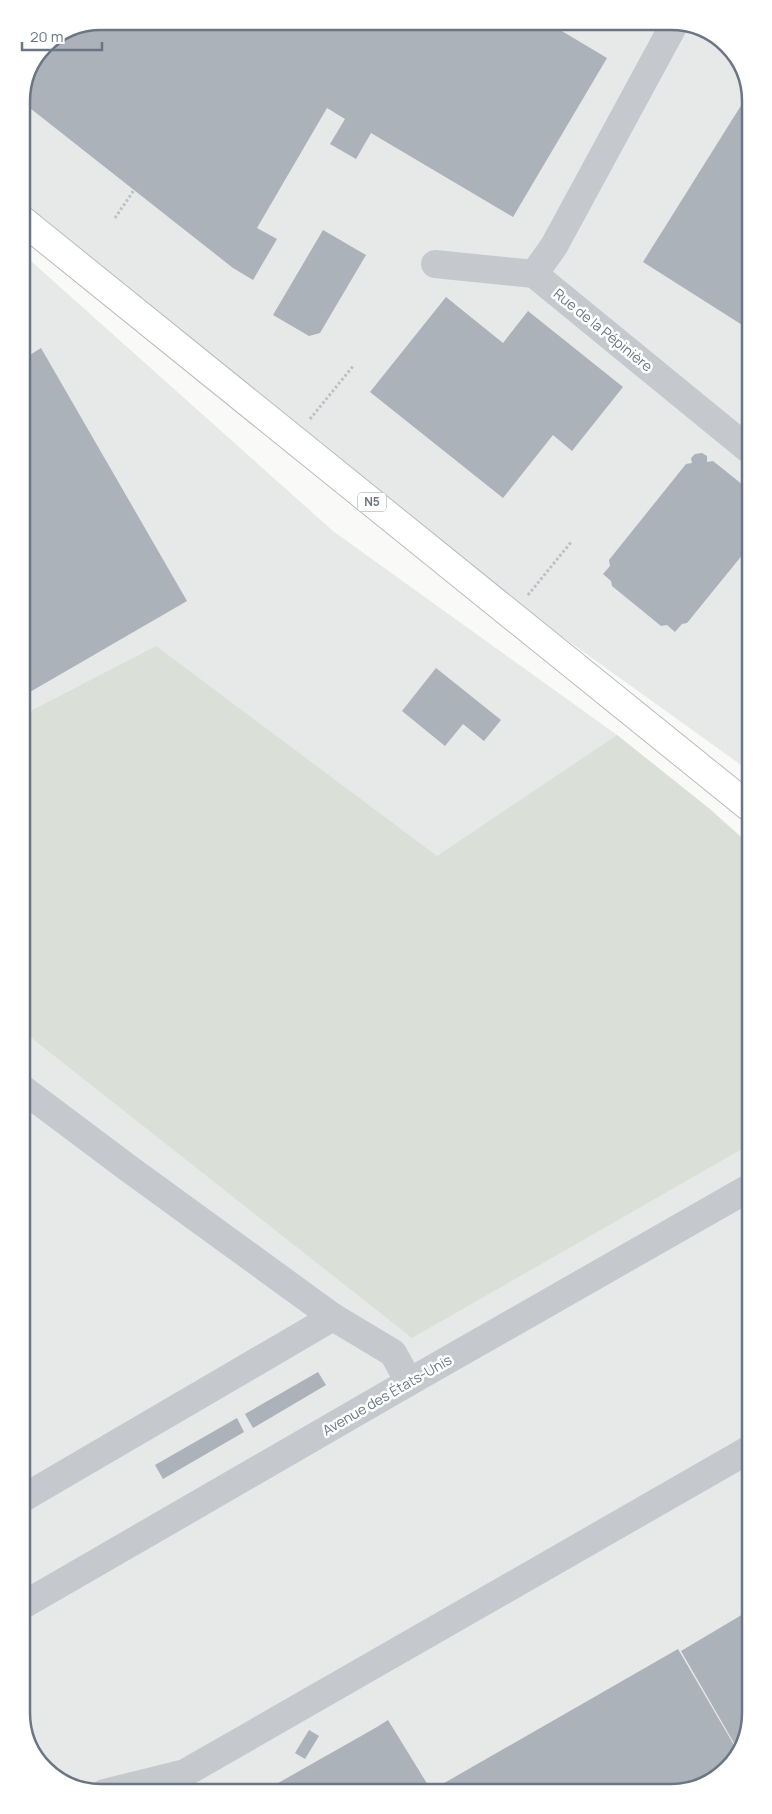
<svg xmlns="http://www.w3.org/2000/svg" width="772" height="1814" viewBox="0 0 772 1814" font-family="Manrope,sans-serif">
  <style>
    .built { fill: #e7e8e8 }
    .green { fill: #dae0d8 }
    .building { fill: #acb2b9 }
    .lines { fill: none; stroke-linecap: round; stroke-linejoin: round }
    .major-casing { stroke: #b8bcc0; stroke-width: 30 }
    .path { stroke: #bdbfc2; stroke-width: 3; stroke-dasharray: 2.5 2.5; stroke-linecap: butt }
    .minor { stroke: #c5c8cc; stroke-width: 28 }
    .major { stroke: #fff; stroke-width: 28 }
    .labels { text-anchor: middle; stroke-width: 5; stroke-linejoin: round; paint-order: stroke }
    .shield { fill: #fff; stroke: #979faa; stroke-width: 1 }
    .shield-label { font-size: 12px; font-weight: bold; fill: #6a7686 }
    .street-label { font-size: 14px; fill: #6a7686; stroke: #fff }
    .rim { fill: none; stroke: #6a7686; stroke-width: 2.5 }
  </style>
  <rect width="100%" height="100%" fill="#f9f9f7"/>
  <g class="built">
    <polygon points="101,21 676,21 720,38 747,76 748,770 560,635 125,303 22,220 21,96"/>
    <polygon points="22,253 333,531 617,735 711,810 749,849 751,1713 734,1761 696,1789 96,1793 52,1776 25,1738"/>
  </g>
  <polygon class="green" points="156,646 437,856 617,735 711,810 749,844 749,1145 412,1338 24,1032 23,715"/>
  <g class="building">
    <polygon points="101,21 545,21 607,58 513,217 371,133 356,159 330,144 345,119 327,108 257,228 277,239 253,280 233,268 21,101 21,96 45,44"/>
    <polygon points="747,96 747,328 643,262"/>
    <polygon points="323,230 366,255 320,333 309,336 273,315"/>
    <polygon points="446,297 503,343 528,311 623,387 572,451 553,435 503,498 370,392"/>
    <polygon points="41,348 187,601 23,696 22,360"/>
    <polygon points="702,453 707,456 707,462 713,461 748,489 748,548 687,623 682,624 675,632 667,625 661,626 612,586 611,581 603,574 610,566 609,560 686,464 692,463 691,458 695,454"/>
    <polygon points="436,668 501,720 484,741 463,724 445,746 402,711"/>
    <polygon points="318,1372 326,1385 253,1428 245,1414"/>
    <polygon points="237,1418 244,1432 163,1479 155,1465"/>
    <polygon points="750,1610 751,1713 738,1750 681,1651"/>
    <polygon points="678,1649 738,1752 734,1761 696,1789 432,1790"/>
    <polygon points="388,1720 431,1790 264,1791 377,1727"/>
    <polygon points="309,1730 319,1736 305,1759 295,1753"/>
  </g>
  <g class="lines">
    <g class="major-casing">
      <polyline id="major" points="22,220 748,806"/>
    </g>
    <g class="path">
      <polyline points="115,218 134,190"/>
      <polyline points="310,419 354,365"/>
      <polyline points="528,595 572,541"/>
    </g>
    <g class="minor">
      <polyline points="435,264 534,274 748,449"/>
      <polyline points="534,274 554,246 676,21"/>
      <polyline points="24,1090 128,1168 333,1317"/>
      <polyline points="25,1497 333,1317 393,1353 409,1382"/>
      <polyline points="25,1604 409,1382 749,1188"/>
      <polyline points="104,1793 185,1773 750,1449"/>
    </g>
    <use href="#major" class="major"/>
  </g>
  <g class="labels">
    <rect class="shield" x="358" y="492.5" width="28" height="19" rx="4"/>
    <g class="shield-label">
      <text x="372" y="506">N5</text>
    </g>
    <g class="street-label">
      <text transform="translate(603 330) rotate(39)" y="5">Rue de la Pépinière</text>
      <text transform="translate(387 1395) rotate(-30)" y="5">Avenue des États-Unis</text>
    </g>
  </g>
  <path d="M0 0H772V1814H0ZM101 30H671A71 71 0 0 1 742 101V1713A71 71 0 0 1 671 1784H101A71 71 0 0 1 30 1713V101A71 71 0 0 1 101 30Z" fill="#fff" fill-rule="evenodd"/>
  <path class="rim" d="M101 30H671A71 71 0 0 1 742 101V1713A71 71 0 0 1 671 1784H101A71 71 0 0 1 30 1713V101A71 71 0 0 1 101 30Z"/>
  <path d="M22 42v8h80v-8" fill="none" stroke="#6a7686" stroke-width="2.5"/>
  <text x="30" y="42" font-size="15" fill="#6a7686" stroke="#ffffff" stroke-width="4" paint-order="stroke">20 m</text>
</svg>
